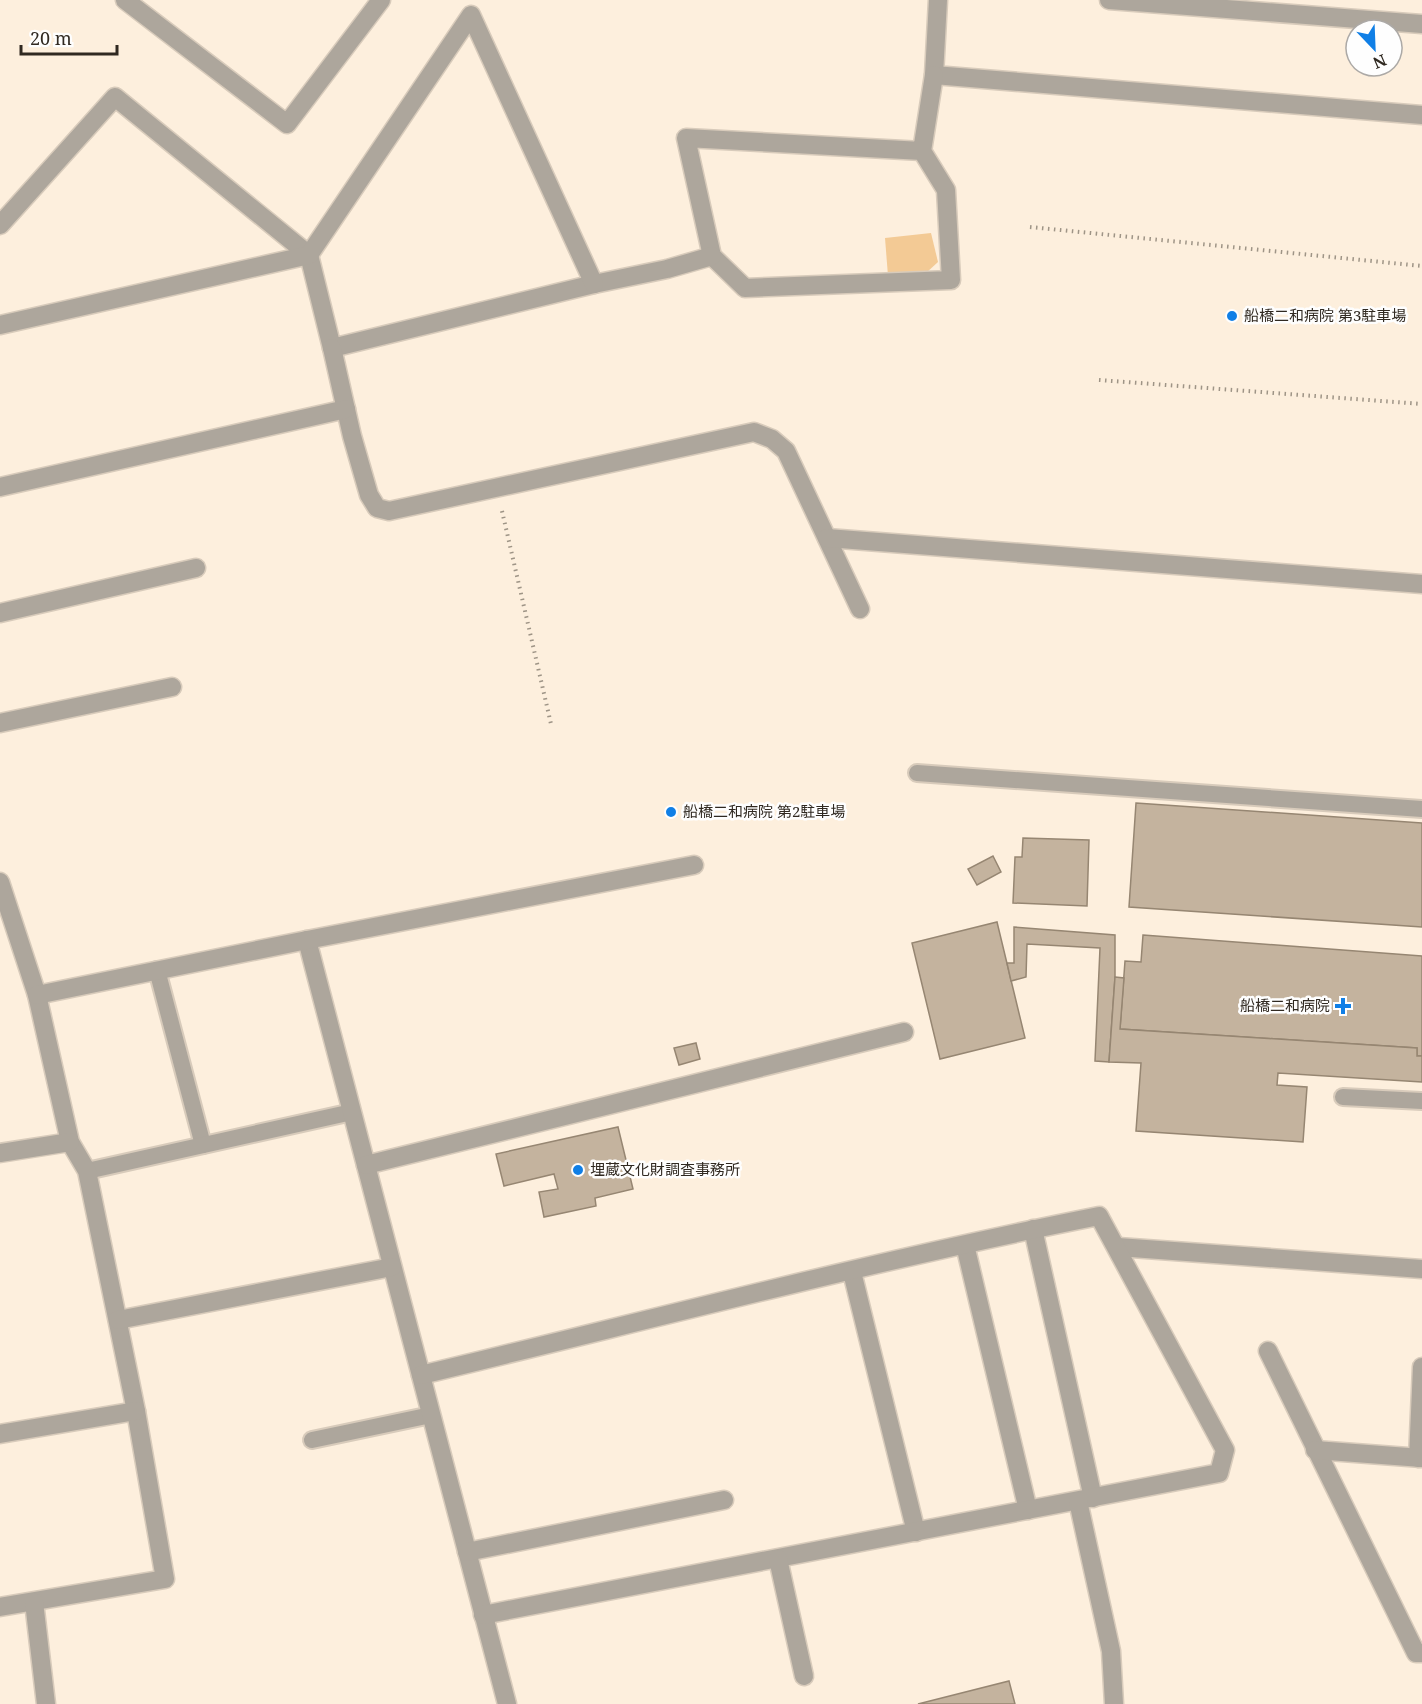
<svg xmlns="http://www.w3.org/2000/svg" width="1422" height="1704" viewBox="0 0 1422 1704" font-family="'Noto Serif','Noto Sans JP',serif">
  <style>
    .green { fill: #f3ca95 }
    .building { fill: #c4b39e; stroke: #968672; stroke-width: 1.5 }
    .lines { fill: none; stroke-linecap: round; stroke-linejoin: round }
    .lane-casing { stroke: #d8cbbb; stroke-width: 20 }
    .street-casing { stroke: #d8cbbb; stroke-width: 21 }
    .path { stroke: #9e9486; stroke-width: 4; stroke-dasharray: 1.5 4.5; stroke-linecap: butt }
    .lane { stroke: #ada69c; stroke-width: 16 }
    .street { stroke: #ada69c; stroke-width: 18 }
    .poi-dot { fill: #107fe6; stroke: #fefefe; stroke-width: 2 }
    .labels { text-anchor: middle; stroke-width: 5; stroke-linejoin: round; paint-order: stroke }
    .poi-label { font-size: 15px; fill: #302921; stroke: #fefefe; text-anchor: start }
  </style>
  <rect width="100%" height="100%" fill="#fdefdd"/>
  <polygon class="green" points="931,233 938,262 926,273 888,276 885,238"/>
  <g class="building">
    <polygon points="1136,803 1422,823 1422,927 1129,907"/>
    <polygon points="1023,838 1089,840 1087,906 1013,903 1015,857 1022,857"/>
    <polygon points="993,856 1001,872 977,885 968,869"/>
    <polygon points="997,922 1025,1038 940,1059 912,943"/>
    <polygon points="1014,927 1115,935 1115,977 1109,1062 1095,1061 1100,948 1027,944 1026,977 1011,981 1007,963 1014,963"/>
    <polygon points="1143,935 1422,956 1422,1056 1417,1056 1417,1048 1120,1029 1125,961 1141,962"/>
    <polygon points="1115,977 1124,978 1120,1029 1417,1048 1417,1056 1422,1056 1422,1082 1278,1073 1277,1085 1307,1087 1303,1142 1136,1131 1141,1063 1109,1062"/>
    <polygon points="696,1043 700,1059 679,1065 674,1048"/>
    <polygon points="618,1127 633,1189 595,1198 596,1206 544,1217 539,1192 558,1189 554,1174 504,1186 496,1154"/>
    <polygon points="1009,1681 1015,1704 918,1704"/>
  </g>
  <g class="lines">
    <g class="lane-casing">
      <g id="lane">
        <polyline points="917,773 1422,809"/>
        <polyline points="157,970 203,1145"/>
        <polyline points="1343,1097 1422,1101"/>
        <polyline points="87,1171 352,1112"/>
        <polyline points="312,1440 431,1415"/>
      </g>
    </g>
    <g class="street-casing">
      <g id="street">
        <polyline points="125,0 287,124 381,0"/>
        <polyline points="938,0 934,75 1422,115"/>
        <polyline points="1109,0 1422,24"/>
        <polyline points="922,151 686,138 712,256 745,288 951,280 946,190 922,151 934,75"/>
        <polyline points="0,225 115,97 309,255 332,348 594,284 667,269 712,256"/>
        <polyline points="0,325 309,255 471,15 594,284"/>
        <polyline points="332,348 352,436 369,495 377,508 389,511 754,432 772,439 786,451 860,609"/>
        <polyline points="0,487 346,409"/>
        <polyline points="827,538 1422,584"/>
        <polyline points="0,613 196,568"/>
        <polyline points="0,723 172,687"/>
        <polyline points="0,882 37,995 70,1142 87,1171 136,1411 165,1579 0,1607"/>
        <polyline points="307,940 507,1704"/>
        <polyline points="37,995 307,940 694,865"/>
        <polyline points="0,1153 70,1142"/>
        <polyline points="366,1165 904,1032"/>
        <polyline points="1033,1229 1093,1498"/>
        <polyline points="965,1245 1028,1510"/>
        <polyline points="1118,1247 1422,1269"/>
        <polyline points="852,1272 916,1532"/>
        <polyline points="118,1320 392,1267"/>
        <polyline points="1268,1351 1416,1653 1422,1653"/>
        <path d="M 421,1375 C 646,1321 872,1261 1099,1216 L 1225,1450 L 1219,1473 L 483,1615"/>
        <polyline points="0,1434 136,1411"/>
        <polyline points="1315,1450 1422,1458"/>
        <polyline points="1418,1458 1422,1367"/>
        <polyline points="1078,1501 1111,1651 1114,1704"/>
        <polyline points="467,1552 724,1500"/>
        <polyline points="778,1559 804,1676"/>
        <polyline points="34,1602 46,1704"/>
      </g>
    </g>
    <g class="path">
      <polyline points="1030,227 1422,266"/>
      <polyline points="1099,380 1422,404"/>
      <polyline points="502,511 551,724"/>
    </g>
    <use href="#lane" class="lane"/>
    <use href="#street" class="street"/>
  </g>
  <g class="poi-dot">
    <circle cx="1232" cy="316" r="6"/>
    <circle cx="671" cy="812" r="6"/>
    <path d="M1340 997h6v6h6v6h-6v6h-6v-6h-6v-6h6z"/>
    <circle cx="578" cy="1170" r="6"/>
  </g>
  <g class="labels">
    <g class="poi-label">
      <text x="1244" y="321">船橋二和病院 第3駐車場</text>
      <text x="683" y="817">船橋二和病院 第2駐車場</text>
      <text x="1330" y="1011" text-anchor="end">船橋二和病院</text>
      <text x="590" y="1175">埋蔵文化財調査事務所</text>
    </g>
  </g>
  <g transform="translate(1374 48) rotate(157)"><circle r="28" fill="#fefefe" stroke="#aca9a6" stroke-width="1.5"/>
  <path d="M0-4.5L10 22L0 15L-10 22Z" fill="#107fe6"/>
  <text y="-9" font-size="16" font-weight="bold" text-anchor="middle" fill="#302921">N</text>
  </g>
  <path d="M21 45v9h96v-9" fill="none" stroke="#302921" stroke-width="3"/>
  <text x="30" y="45" font-size="18" fill="#302921" stroke="#fefefe" stroke-width="4.5" paint-order="stroke">20 m</text>
</svg>
